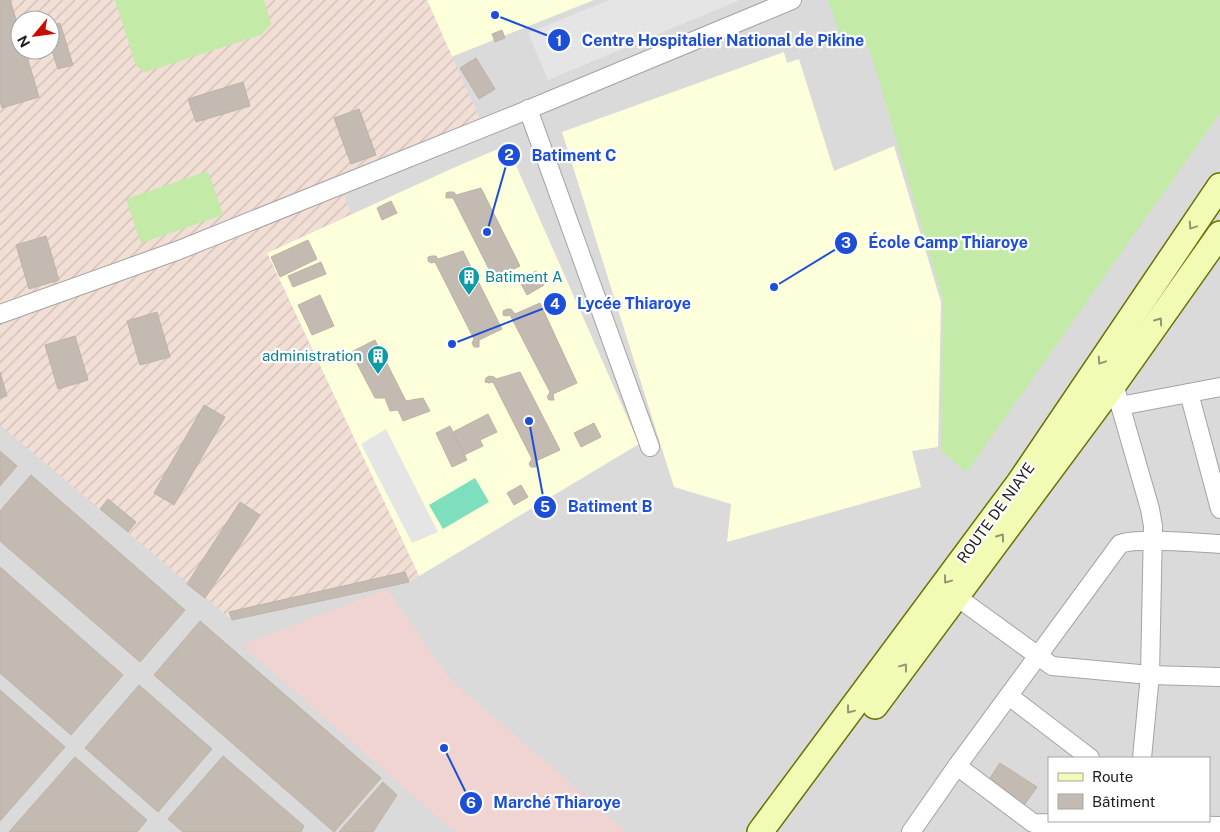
<svg xmlns="http://www.w3.org/2000/svg" width="1220" height="832" viewBox="0 0 1220 832" font-family="'Public Sans',sans-serif">
  <style>
    .residential { fill: #dbdada; fill-rule: evenodd }
    .commercial { fill: #f0d4d1 }
    .education { fill: #fdffda }
    .military { fill: url(#military-furrows); fill-rule: evenodd }
    .garden { fill: #c4eaa7 }
    .pitch { fill: #7edfbf }
    .parking { fill: #e5e5e5 }
    .building { fill: #c3bab2; stroke: #c0b2a4 }
    .lines { fill: none; stroke-linecap: round; stroke-linejoin: round }
    .minor-casing { stroke: #a4a4a4; stroke-width: 20 }
    .secondary-casing { stroke: #627503; stroke-width: 28 }
    .minor { stroke: #fff; stroke-width: 18 }
    .secondary { stroke: #f3fab4; stroke-width: 25 }
    .oneway { stroke: #939770 }
    .labels { text-anchor: middle; stroke-width: 4.5; stroke-linejoin: round; paint-order: stroke }
    .culture-label { font-size: 15px; fill: #0d838f; stroke: #fff; text-anchor: start }
    .street-label { font-size: 15px; fill: #1d1d1d; stroke: #fff }
    .leader { fill: none; stroke: #1d4ed8; stroke-width: 2 }
    .callout-dot { fill: #1d4ed8; stroke: #fff; stroke-width: 2 }
    .mark-label { font-size: 15px; text-anchor: middle; font-weight: bold; fill: #fff }
    .callout-label { font-size: 16px; text-anchor: middle; font-weight: bold; fill: #1d4ed8; stroke: #fff; stroke-width: 4.5; stroke-linejoin: round; paint-order: stroke }
  </style>
  <defs>
    <pattern id="military-furrows" width="10" height="10" patternUnits="userSpaceOnUse" patternTransform="scale(1.25)"><rect width="10" height="10" fill="#f1ded5"/><path d="M-1 1l2-2M0 10L10 0M9 11l2-2" fill="none" stroke="#cebeb6"/></pattern>
  </defs>
  <rect width="100%" height="100%" fill="#eeebe2"/>
  <path class="residential" d="M 0,0 L 1220,0 L 1220,832 L 0,832 ZM 20,20 L 50,20 L 50,50 L 20,50 ZM 1049,758 L 1209,758 L 1209,821 L 1049,821 Z"/>
  <polygon class="commercial" points="387,589 450,679 627,832 457,832 437,817 242,645"/>
  <g class="education">
    <polygon points="427,0 594,0 451,57"/>
    <polygon points="784,52 787,63 799,59 834,171 894,146 941,302 938,447 912,451 921,487 727,542 731,504 674,487 562,132"/>
    <polygon points="507,145 639,444 419,576 267,253 451,169"/>
  </g>
  <path class="military" d="M 0,0 L 427,0 L 480,119 L 337,175 L 351,214 L 267,253 L 419,576 L 409,582 L 405,572 L 230,612 L 232,620 L 0,425 ZM 20,20 L 50,20 L 50,50 L 20,50 Z"/>
  <g class="garden">
    <polygon points="115,0 264,0 271,24 261,35 146,72 136,66"/>
    <polygon points="828,0 1220,0 1220,113 966,473 941,450 943,299 869,47 843,42"/>
    <polygon points="208,171 223,215 141,243 126,199"/>
  </g>
  <polygon class="pitch" points="475,478 489,502 443,529 429,505"/>
  <g class="parking">
    <polygon points="609,0 740,0 548,80 528,33"/>
    <polygon points="386,429 438,532 412,543 361,444"/>
  </g>
  <g class="building">
    <polygon points="4,0 10,0 20,32 20,50 25,50 39,97 2,108 0,101 0,1"/>
    <polygon points="60,23 73,65 58,69 50,45 50,26"/>
    <polygon points="502,30 505,38 495,42 492,34"/>
    <polygon points="476,58 495,89 479,99 460,68"/>
    <polygon points="243,82 250,106 196,122 188,99"/>
    <polygon points="359,109 376,155 351,164 334,118"/>
    <polygon points="481,188 520,266 497,277 497,283 492,283 490,280 492,275 453,198 446,198 446,193 449,192 454,192 456,195"/>
    <polygon points="391,201 397,213 382,220 377,208"/>
    <polygon points="46,236 59,280 29,289 16,245"/>
    <polygon points="308,240 317,259 280,277 271,257"/>
    <polygon points="463,251 502,329 479,340 479,347 474,347 472,343 474,339 435,262 431,263 428,261 428,257 432,256 436,256 438,259"/>
    <polygon points="321,262 326,274 293,287 288,276"/>
    <polygon points="536,271 544,285 527,295 519,280"/>
    <polygon points="320,295 334,326 312,335 298,305"/>
    <polygon points="540,303 577,383 553,394 554,400 549,400 547,397 550,392 510,315 506,316 503,315 503,311 507,309 511,309 515,314"/>
    <polygon points="157,312 170,357 140,365 127,321"/>
    <polygon points="75,336 88,380 58,389 45,345"/>
    <polygon points="375,340 406,401 423,398 430,411 403,421 398,410 390,411 385,398 375,398 351,352"/>
    <polygon points="0,372 7,396 0,398"/>
    <polygon points="520,372 560,450 536,461 536,467 531,467 529,464 532,459 493,382 489,383 485,382 486,378 489,376 494,377 496,379"/>
    <polygon points="204,405 225,417 174,505 154,493"/>
    <polygon points="488,414 497,432 480,440 483,446 464,455 453,432"/>
    <polygon points="594,423 601,437 581,447 574,433"/>
    <polygon points="450,426 467,460 452,467 436,433"/>
    <polygon points="0,451 17,466 0,486"/>
    <polygon points="31,475 185,610 140,662 0,541 0,511"/>
    <polygon points="521,485 528,497 514,505 507,493"/>
    <polygon points="108,499 136,522 128,532 100,509"/>
    <polygon points="240,502 260,515 205,598 187,584"/>
    <polygon points="0,567 123,675 71,735 0,673"/>
    <polygon points="405,572 409,582 232,620 229,612"/>
    <polygon points="200,621 381,778 334,832 154,675"/>
    <polygon points="139,685 212,749 158,812 85,748"/>
    <polygon points="0,690 65,747 0,821"/>
    <polygon points="223,756 304,826 301,832 183,832 168,819"/>
    <polygon points="75,757 147,820 137,832 9,832"/>
    <polygon points="1000,763 1037,787 1022,808 986,784"/>
    <polygon points="383,782 397,795 373,832 339,832"/>
  </g>
  <g class="lines">
    <g class="minor-casing">
      <g id="minor">
        <polyline points="528,109 650,447"/>
        <polyline points="0,314 179,250 515,115 792,0"/>
        <polyline points="1114,384 1150,509 1153,526 1150,675 1142,758"/>
        <polyline points="1189,393 1220,509"/>
        <polyline points="1120,406 1220,387"/>
        <polyline points="957,597 1052,666 1150,675 1220,677"/>
        <polyline points="1009,696 1090,758"/>
        <polyline points="957,766 1033,823 1220,826"/>
        <path d="M 911,832 L 957,766 L 1120,544 C 1136,537 1200,543 1220,544"/>
      </g>
    </g>
    <g class="secondary-casing">
      <g id="secondary">
        <polyline points="875,706 1114,384 1220,234"/>
        <polyline points="760,832 1019,483 1220,186"/>
      </g>
    </g>
    <use href="#minor" class="minor"/>
    <use href="#secondary" class="secondary"/>
  </g>
  <defs><path id="oneway-chevron" d="M-2-3.5L2.5 0L-2 3.5" fill="none" stroke-width="1.6" stroke-linecap="round" stroke-linejoin="round" transform="scale(1.25)"/></defs>
  <g class="oneway">
    <use href="#oneway-chevron" transform="translate(1192 226) rotate(124)"/>
    <use href="#oneway-chevron" transform="translate(1159 321) rotate(-55)"/>
    <use href="#oneway-chevron" transform="translate(1101 361) rotate(124)"/>
    <use href="#oneway-chevron" transform="translate(1001 537) rotate(-54)"/>
    <use href="#oneway-chevron" transform="translate(947 580) rotate(127)"/>
    <use href="#oneway-chevron" transform="translate(904 667) rotate(-53)"/>
    <use href="#oneway-chevron" transform="translate(850 710) rotate(127)"/>
  </g>
  <defs>
    <g id="building-pin" transform="scale(1.125)"><path d="M0 17L-7.5 6A9.5 9.5 0 1 1 7.5 6Z" fill="#0f9aa8" stroke="#fff"/><path d="M-4-6H4V6H1V3H-1V6H-4ZM-2.5-4.3h1.7v1.8h-1.7ZM.8-4.3h1.7v1.8H.8ZM-2.5-1h1.7V.8h-1.7ZM.8-1h1.7V.8H.8Z" fill="#fff"/></g>
  </defs>
  <g fill-rule="evenodd">
    <use href="#building-pin" x="469" y="277"/>
    <use href="#building-pin" x="378" y="356"/>
  </g>
  <g class="labels">
    <g class="culture-label">
      <text x="485" y="282">Batiment A</text>
      <text x="362" y="361" text-anchor="end">administration</text>
    </g>
    <g class="street-label">
      <text transform="translate(996 513) rotate(-54)" y="5">ROUTE DE NIAYE</text>
    </g>
  </g>
  <path class="leader" d="M495 15L559 40M487 232L509 155M774 287L846 243M452 344L555 304M529 421L545 507M444 748L471 803"/>
  <g class="callout-dot">
    <circle cx="495" cy="15" r="5"/>
    <circle cx="487" cy="232" r="5"/>
    <circle cx="774" cy="287" r="5"/>
    <circle cx="452" cy="344" r="5"/>
    <circle cx="529" cy="421" r="5"/>
    <circle cx="444" cy="748" r="5"/>
    <circle cx="559" cy="40" r="12"/>
    <circle cx="509" cy="155" r="12"/>
    <circle cx="846" cy="243" r="12"/>
    <circle cx="555" cy="304" r="12"/>
    <circle cx="545" cy="507" r="12"/>
    <circle cx="471" cy="803" r="12"/>
  </g>
  <g class="mark-label">
    <text x="559" y="46">1</text>
    <text x="509" y="160">2</text>
    <text x="846" y="248">3</text>
    <text x="555" y="309">4</text>
    <text x="545" y="512">5</text>
    <text x="471" y="808">6</text>
  </g>
  <g class="callout-label">
    <text x="723" y="46">Centre Hospitalier National de Pikine</text>
    <text x="574" y="161">Batiment C</text>
    <text x="948" y="248">École Camp Thiaroye</text>
    <text x="634" y="309">Lycée Thiaroye</text>
    <text x="610" y="512">Batiment B</text>
    <text x="557" y="808">Marché Thiaroye</text>
  </g>
  <rect x="1048" y="757" width="162" height="65" fill="#ffffff" stroke="#a5a5a5"/>
  <rect x="1058" y="773" width="25" height="8" fill="#f3fab4" stroke="#a5a5a5"/>
  <text x="1092" y="782" font-size="15" fill="#1d1d1d">Route</text>
  <rect x="1058" y="794" width="25" height="15" fill="#c3bab2" stroke="#a5a5a5"/>
  <text x="1092" y="807" font-size="15" fill="#1d1d1d">Bâtiment</text>
  <g transform="translate(35 35) rotate(241)"><circle r="24" fill="#ffffff" stroke="#a5a5a5"/>
  <path d="M0-4L9 19L0 12L-9 19Z" fill="#c90b00"/>
  <text y="-8" font-size="14" font-weight="bold" text-anchor="middle" fill="#1d1d1d">N</text>
  </g>
</svg>
